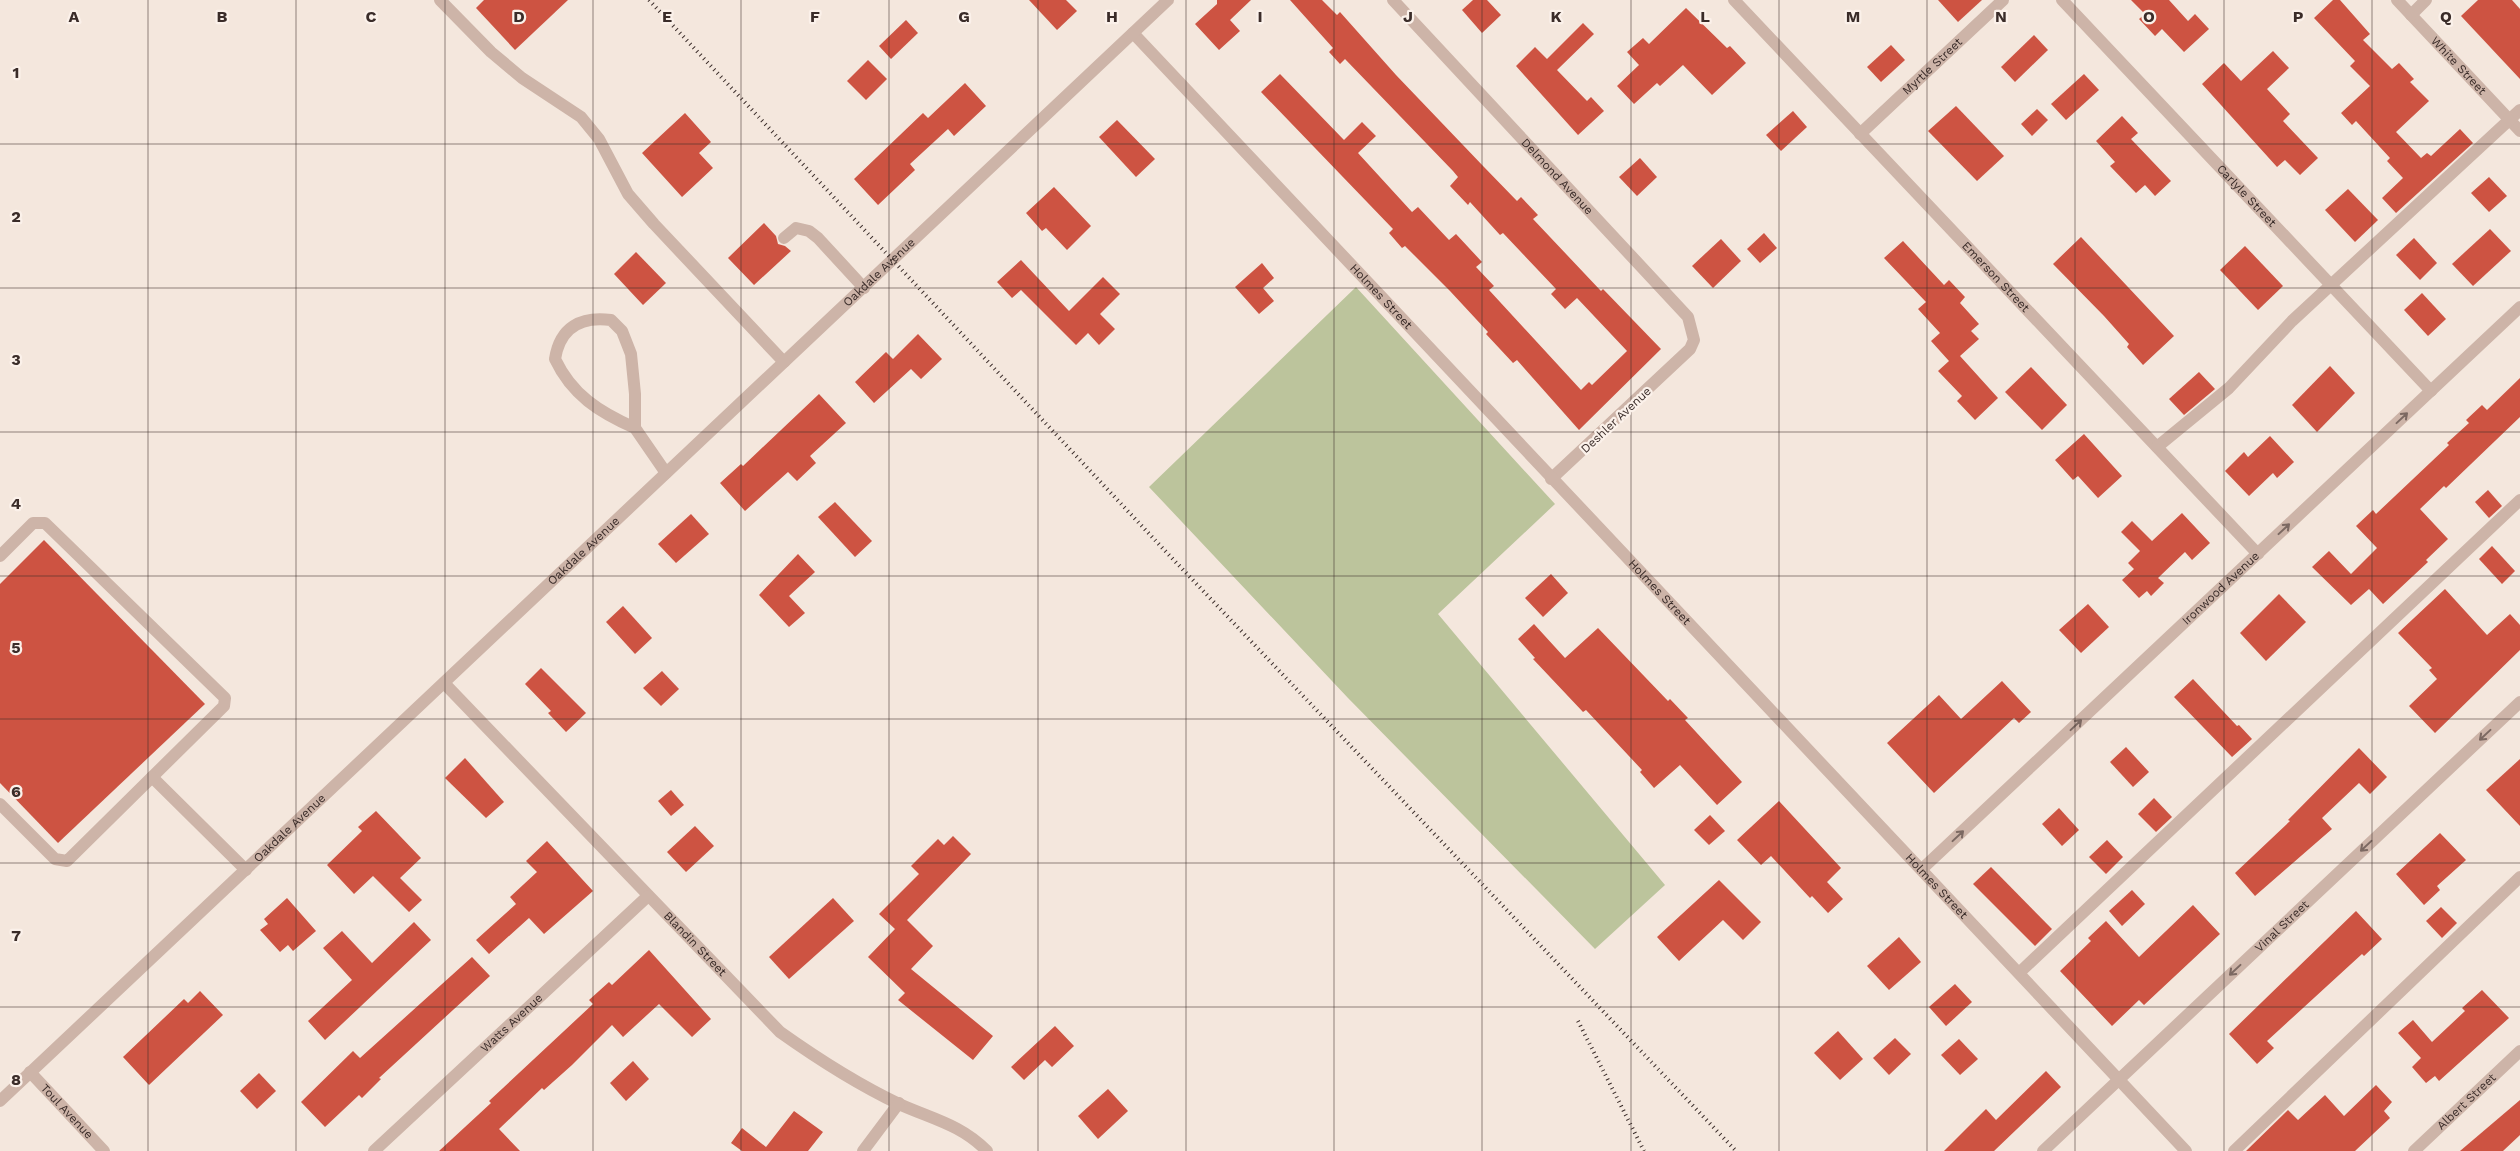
<svg xmlns="http://www.w3.org/2000/svg" width="2520" height="1151" viewBox="0 0 2520 1151" font-family="'Work Sans',sans-serif">
  <style>
    .green { fill: #bcc49c }
    .building { fill: #cd5342 }
    .lines { fill: none; stroke-linecap: round; stroke-linejoin: round }
    .minor { stroke: #cdb4a8; stroke-width: 12 }
    .rail { stroke: #3a2c29; stroke-width: 4; stroke-dasharray: 1 4; stroke-linecap: butt }
    .oneway { stroke: #7c6962 }
    .grid { fill: none; stroke: #3a2c29; stroke-width: 1; stroke-opacity: 0.55 }
    .labels { text-anchor: middle; stroke-width: 4.5; stroke-linejoin: round; paint-order: stroke }
    .street-label { font-size: 12px; fill: #3a2c29; stroke: #fbf1ea }
    .grid-label { font-size: 16px; text-anchor: middle; font-weight: bold; fill: #3a2c29; stroke: #fbf1ea; stroke-width: 4.5; stroke-linejoin: round; paint-order: stroke }
  </style>
  <rect width="100%" height="100%" fill="#f4e7dd"/>
  <polygon class="green" points="1356,287 1555,504 1438,614 1665,885 1595,949 1348,698 1149,487"/>
  <g class="building">
    <polygon points="484,0 568,0 515,50 476,8"/>
    <polygon points="1029,0 1066,0 1077,11 1057,30"/>
    <polygon points="1217,0 1251,0 1230,20 1240,31 1219,50 1195,24 1217,4"/>
    <polygon points="1290,0 1322,0 1337,15 1340,12 1396,75 1484,167 1517,201 1521,197 1538,215 1533,219 1601,291 1603,289 1661,349 1579,430 1517,360 1513,363 1486,334 1488,332 1450,291 1405,246 1402,248 1389,233 1393,229 1261,92 1280,74 1344,140 1362,122 1376,136 1358,153 1412,212 1418,207 1449,240 1456,234 1482,262 1476,267 1494,286 1489,290 1581,390 1589,382 1592,385 1627,351 1577,298 1565,309 1551,294 1556,289 1503,233 1500,235 1470,202 1468,205 1450,186 1458,177 1453,171 1345,59 1340,64 1329,52 1333,48"/>
    <polygon points="1473,0 1487,0 1501,15 1482,33 1462,10"/>
    <polygon points="1938,0 1982,0 1958,22"/>
    <polygon points="2131,0 2169,0 2188,21 2195,14 2209,29 2184,52 2162,29 2155,36 2139,19 2145,14"/>
    <polygon points="2333,0 2340,0 2370,34 2363,40 2392,69 2399,63 2414,79 2410,82 2429,101 2396,132 2421,158 2427,153 2431,156 2460,129 2473,143 2396,213 2382,198 2403,178 2387,161 2390,158 2356,121 2352,125 2341,113 2370,86 2350,66 2355,61 2314,18"/>
    <polygon points="2478,0 2512,0 2520,9 2520,79 2461,16"/>
    <polygon points="1686,8 1727,48 1730,46 1746,63 1712,95 1683,65 1660,86 1657,83 1634,104 1617,86 1639,65 1627,52 1643,38 1649,44"/>
    <polygon points="906,20 918,33 891,59 879,46"/>
    <polygon points="1583,23 1594,34 1557,70 1587,101 1591,97 1604,111 1578,135 1516,66 1535,47 1547,59"/>
    <polygon points="2034,35 2048,50 2015,82 2001,67"/>
    <polygon points="1891,45 1905,60 1881,82 1867,67"/>
    <polygon points="2273,51 2289,68 2267,89 2290,114 2283,121 2318,158 2300,175 2285,160 2277,167 2202,84 2224,63 2241,81"/>
    <polygon points="868,60 887,79 866,100 847,81"/>
    <polygon points="2084,74 2099,90 2066,120 2051,104"/>
    <polygon points="965,83 986,106 954,136 948,129 910,164 915,170 878,205 854,179 923,113 928,118"/>
    <polygon points="1956,106 2004,156 1977,181 1928,131"/>
    <polygon points="2037,109 2048,120 2032,136 2021,124"/>
    <polygon points="1793,111 1807,127 1781,151 1766,135"/>
    <polygon points="685,113 711,142 699,153 713,168 682,197 642,153"/>
    <polygon points="2122,116 2138,133 2131,139 2171,181 2155,196 2145,185 2136,193 2110,166 2115,162 2096,141"/>
    <polygon points="1117,120 1155,159 1136,177 1099,137"/>
    <polygon points="1640,158 1657,177 1637,196 1619,177"/>
    <polygon points="2489,177 2507,196 2489,212 2471,193"/>
    <polygon points="1054,187 1091,226 1067,250 1046,228 1042,231 1026,213"/>
    <polygon points="2348,189 2378,220 2355,242 2325,210"/>
    <polygon points="764,223 776,236 778,244 785,246 791,251 754,285 728,258"/>
    <polygon points="2490,229 2511,251 2473,286 2452,264"/>
    <polygon points="1764,233 1777,248 1760,263 1747,249"/>
    <polygon points="2081,237 2174,336 2143,365 2127,347 2129,344 2104,316 2053,264"/>
    <polygon points="2414,238 2437,263 2420,280 2396,255"/>
    <polygon points="1721,239 1741,261 1713,288 1692,266"/>
    <polygon points="1903,241 1944,285 1949,280 1965,297 1960,303 1979,324 1971,331 1979,339 1960,356 1998,398 1975,420 1957,401 1962,396 1938,371 1949,361 1931,341 1940,333 1918,309 1926,302 1884,258"/>
    <polygon points="2245,246 2283,286 2258,310 2220,270"/>
    <polygon points="636,252 666,283 643,305 614,274"/>
    <polygon points="1021,260 1069,311 1103,277 1120,294 1100,314 1115,329 1099,345 1088,333 1076,345 1021,290 1012,298 997,282"/>
    <polygon points="1262,263 1274,278 1263,288 1274,301 1259,314 1235,287"/>
    <polygon points="2422,293 2446,319 2428,336 2404,310"/>
    <polygon points="918,334 942,359 921,379 911,369 874,403 855,382 886,352 893,359"/>
    <polygon points="2330,366 2355,393 2317,432 2292,405"/>
    <polygon points="2031,367 2067,405 2042,430 2005,392"/>
    <polygon points="2199,372 2215,389 2184,415 2169,399"/>
    <polygon points="2520,378 2520,417 2446,488 2444,486 2420,509 2448,539 2426,560 2428,562 2383,604 2369,589 2351,605 2312,567 2329,551 2351,574 2377,548 2356,526 2373,510 2376,514 2449,445 2447,443 2469,423 2466,420 2482,405 2487,410"/>
    <polygon points="819,394 846,423 810,456 816,463 797,481 788,472 745,511 720,483 741,464 743,466"/>
    <polygon points="2084,434 2122,476 2098,498 2078,476 2073,480 2055,460"/>
    <polygon points="2270,436 2294,462 2277,478 2273,473 2249,496 2225,471 2244,452 2248,457"/>
    <polygon points="2488,490 2502,506 2489,518 2475,502"/>
    <polygon points="835,502 872,541 855,557 818,517"/>
    <polygon points="2182,513 2210,543 2192,560 2185,552 2158,578 2164,583 2151,596 2147,591 2139,598 2122,580 2134,569 2128,563 2140,551 2121,532 2132,521 2152,541"/>
    <polygon points="691,514 709,534 676,563 658,544"/>
    <polygon points="44,540 205,704 58,843 0,783 0,584"/>
    <polygon points="2492,546 2515,571 2502,584 2479,559"/>
    <polygon points="798,554 815,572 789,596 805,613 789,627 759,595"/>
    <polygon points="1551,574 1568,593 1543,617 1525,598"/>
    <polygon points="2445,589 2487,635 2510,614 2520,625 2520,650 2435,733 2409,706 2437,679 2429,670 2432,668 2398,633"/>
    <polygon points="2279,594 2306,622 2266,661 2240,633"/>
    <polygon points="2088,604 2109,627 2081,653 2059,630"/>
    <polygon points="623,606 652,638 635,654 606,622"/>
    <polygon points="1534,624 1565,658 1598,628 1668,701 1670,699 1688,718 1685,720 1742,782 1717,805 1680,765 1654,788 1640,772 1642,770 1586,710 1583,712 1533,659 1535,658 1518,639"/>
    <polygon points="541,668 586,713 566,732 548,713 551,711 525,684"/>
    <polygon points="662,671 679,689 661,706 643,688"/>
    <polygon points="2193,679 2237,726 2239,725 2252,739 2232,757 2174,697"/>
    <polygon points="2002,681 2031,712 2019,723 2014,718 1934,793 1887,743 1939,695 1961,719"/>
    <polygon points="2126,747 2149,772 2133,787 2110,762"/>
    <polygon points="2359,748 2387,777 2370,794 2359,783 2322,818 2332,829 2255,896 2235,873 2290,821 2288,820"/>
    <polygon points="465,758 504,802 486,818 445,778"/>
    <polygon points="2520,759 2520,826 2486,790"/>
    <polygon points="671,790 684,805 671,816 658,801"/>
    <polygon points="2154,798 2172,817 2156,832 2138,814"/>
    <polygon points="1779,801 1841,868 1827,882 1843,899 1828,913 1812,896 1810,898 1771,856 1761,865 1737,840"/>
    <polygon points="2059,808 2079,830 2062,846 2042,824"/>
    <polygon points="376,811 421,858 400,878 422,900 409,912 373,876 354,894 327,865 362,831 358,827"/>
    <polygon points="1710,815 1725,831 1709,845 1694,830"/>
    <polygon points="695,826 714,846 686,872 667,852"/>
    <polygon points="2440,833 2466,860 2437,886 2440,890 2424,905 2396,874"/>
    <polygon points="953,836 971,854 907,920 933,946 911,969 993,1036 973,1060 898,1000 905,993 868,957 895,929 879,914 919,874 911,866 938,839 944,845"/>
    <polygon points="2107,840 2123,857 2106,874 2089,857"/>
    <polygon points="547,841 593,891 544,934 529,918 489,954 476,940 516,904 510,897 537,872 526,861"/>
    <polygon points="1991,867 2052,929 2035,946 1973,884"/>
    <polygon points="1719,880 1761,922 1743,940 1723,920 1679,961 1657,937"/>
    <polygon points="2132,890 2145,904 2122,926 2109,911"/>
    <polygon points="287,898 316,931 293,951 288,945 280,952 260,930 268,924 264,919"/>
    <polygon points="833,898 854,921 789,979 769,957"/>
    <polygon points="2193,905 2220,934 2144,1005 2139,1000 2112,1026 2060,971 2091,941 2088,938 2106,921 2139,957"/>
    <polygon points="2441,907 2457,923 2442,938 2426,921"/>
    <polygon points="2356,911 2382,939 2364,956 2362,954 2267,1041 2274,1048 2257,1064 2229,1034"/>
    <polygon points="414,922 431,940 325,1040 308,1021 352,980 323,948 342,931 372,963"/>
    <polygon points="1899,937 1921,962 1889,990 1867,966"/>
    <polygon points="649,950 711,1019 692,1037 659,1004 623,1037 612,1025 572,1065 544,1090 542,1088 499,1129 520,1151 439,1151 491,1103 489,1101 593,1004 589,1000 609,982 612,985"/>
    <polygon points="472,957 490,976 379,1078 381,1079 362,1098 359,1095 325,1127 301,1102 353,1051 360,1058"/>
    <polygon points="1955,984 1972,1002 1946,1026 1929,1007"/>
    <polygon points="2482,990 2509,1018 2439,1081 2435,1076 2426,1083 2412,1067 2421,1058 2398,1033 2413,1020 2432,1042 2465,1011 2462,1008"/>
    <polygon points="200,991 223,1015 149,1085 123,1057 184,999 188,1003"/>
    <polygon points="1055,1026 1074,1046 1052,1067 1045,1060 1024,1080 1011,1067"/>
    <polygon points="1838,1031 1863,1059 1840,1080 1814,1053"/>
    <polygon points="1895,1038 1911,1054 1889,1075 1873,1058"/>
    <polygon points="1959,1039 1978,1059 1960,1075 1941,1055"/>
    <polygon points="633,1061 649,1079 626,1101 610,1083"/>
    <polygon points="2046,1071 2061,1087 1994,1151 1944,1151 1986,1109 1996,1120"/>
    <polygon points="259,1073 276,1091 257,1109 240,1091"/>
    <polygon points="2376,1085 2392,1102 2384,1111 2390,1118 2355,1151 2246,1151 2288,1110 2298,1120 2325,1095 2344,1116"/>
    <polygon points="1108,1089 1128,1111 1098,1139 1078,1116"/>
    <polygon points="2520,1100 2520,1135 2503,1151 2460,1151"/>
    <polygon points="794,1111 823,1132 808,1151 742,1151 731,1143 742,1128 766,1147"/>
  </g>
  <g class="lines">
    <g class="minor">
      <polyline points="440,0 491,52 522,78 581,117 599,139 628,194 654,224 784,362"/>
      <path id="s1" d="M 1393,0 L 1688,317 L 1694,340 L 1690,349 L 1551,479"/>
      <path id="s2" d="M 1734,0 L 2258,554"/>
      <path id="s3" d="M 2062,0 L 2431,391"/>
      <path id="s4" d="M 2397,0 L 2520,131"/>
      <polyline points="2411,15 2426,0"/>
      <path id="s5" d="M 1133,33 L 2186,1151"/>
      <path id="s6" d="M 1860,134 L 2003,0"/>
      <polyline points="784,238 796,228 809,231 818,238 864,288"/>
      <path d="M 635,428 C 599,412 572,395 555,359 C 560,327 581,316 611,320 L 622,331 L 631,354 L 635,394 L 635,428 L 666,473"/>
      <polyline points="2157,447 2229,388 2292,321 2520,110"/>
      <polyline points="0,556 33,523 45,523 225,698 224,706 67,861 55,859 0,804"/>
      <path id="s7" d="M 444,683 L 780,1032 C 818,1059 857,1084 899,1104 C 932,1119 960,1124 987,1151"/>
      <polyline points="152,777 246,870"/>
      <path id="s8" d="M 1922,869 L 2520,307"/>
      <polyline points="2019,973 2520,500"/>
      <path id="s9" d="M 30,1072 L 104,1151"/>
      <path id="s10" d="M 0,1101 L 1168,0"/>
      <path id="s11" d="M 374,1151 L 648,896"/>
      <polyline points="863,1151 899,1103"/>
      <path id="s12" d="M 2043,1151 L 2520,702"/>
      <polyline points="2234,1151 2520,877"/>
      <path id="s13" d="M 2414,1151 L 2520,1051"/>
    </g>
    <g class="rail">
      <polyline points="649,0 1169,555 1736,1151"/>
      <polyline points="1578,1021 1644,1151"/>
    </g>
  </g>
  <defs><path id="oneway-shaft" d="M-6 0H5M1.5-3L5.5 0L1.5 3" fill="none" stroke-width="1.6" stroke-linecap="round" stroke-linejoin="round" transform="scale(1.25)"/></defs>
  <g class="oneway">
    <use href="#oneway-shaft" transform="translate(2402 418) rotate(-43)"/>
    <use href="#oneway-shaft" transform="translate(2284 529) rotate(-43)"/>
    <use href="#oneway-shaft" transform="translate(2076 725) rotate(-43)"/>
    <use href="#oneway-shaft" transform="translate(2485 735) rotate(137)"/>
    <use href="#oneway-shaft" transform="translate(1958 836) rotate(-43)"/>
    <use href="#oneway-shaft" transform="translate(2366 846) rotate(137)"/>
    <use href="#oneway-shaft" transform="translate(2235 970) rotate(137)"/>
  </g>
  <path class="grid" d="M 148,0 L 148,1151M 296,0 L 296,1151M 445,0 L 445,1151M 593,0 L 593,1151M 741,0 L 741,1151M 889,0 L 889,1151M 1038,0 L 1038,1151M 1186,0 L 1186,1151M 1334,0 L 1334,1151M 1482,0 L 1482,1151M 1631,0 L 1631,1151M 1779,0 L 1779,1151M 1927,0 L 1927,1151M 2075,0 L 2075,1151M 2224,0 L 2224,1151M 2372,0 L 2372,1151M 0,144 L 2520,144M 0,288 L 2520,288M 0,432 L 2520,432M 0,576 L 2520,576M 0,719 L 2520,719M 0,863 L 2520,863M 0,1007 L 2520,1007"/>
  <g class="labels">
    <g class="street-label">
      <text dy="4" stroke="none"><textPath href="#s4" startOffset="90">White Street</textPath></text>
      <text dy="4" stroke="none"><textPath href="#s6" startOffset="99">Myrtle Street</textPath></text>
      <text dy="4" stroke="none"><textPath href="#s1" startOffset="241">Delmond Avenue</textPath></text>
      <text dy="4" stroke="none"><textPath href="#s3" startOffset="269">Carlyle Street</textPath></text>
      <text dy="4" stroke="none"><textPath href="#s10" startOffset="1208">Oakdale Avenue</textPath></text>
      <text dy="4" stroke="none"><textPath href="#s2" startOffset="381">Emerson Street</textPath></text>
      <text dy="4" stroke="none"><textPath href="#s5" startOffset="362">Holmes Street</textPath></text>
      <text transform="translate(1616 420) rotate(-43)" y="4">Deshler Avenue</text>
      <text dy="4" stroke="none"><textPath href="#s10" startOffset="802">Oakdale Avenue</textPath></text>
      <text dy="4" stroke="none"><textPath href="#s8" startOffset="410">Ironwood Avenue</textPath></text>
      <text dy="4" stroke="none"><textPath href="#s5" startOffset="768">Holmes Street</textPath></text>
      <text dy="4" stroke="none"><textPath href="#s10" startOffset="398">Oakdale Avenue</textPath></text>
      <text dy="4" stroke="none"><textPath href="#s5" startOffset="1172">Holmes Street</textPath></text>
      <text dy="4" stroke="none"><textPath href="#s12" startOffset="328">Vinal Street</textPath></text>
      <text dy="4" stroke="none"><textPath href="#s7" startOffset="362">Blandin Street</textPath></text>
      <text dy="4" stroke="none"><textPath href="#s11" startOffset="188">Watts Avenue</textPath></text>
      <text dy="4" stroke="none"><textPath href="#s13" startOffset="72">Albert Street</textPath></text>
      <text dy="4" stroke="none"><textPath href="#s9" startOffset="54">Toul Avenue</textPath></text>
    </g>
  </g>
  <g class="grid-label">
    <text x="74" y="22">A</text>
    <text x="222" y="22">B</text>
    <text x="371" y="22">C</text>
    <text x="519" y="22">D</text>
    <text x="667" y="22">E</text>
    <text x="815" y="22">F</text>
    <text x="964" y="22">G</text>
    <text x="1112" y="22">H</text>
    <text x="1260" y="22">I</text>
    <text x="1408" y="22">J</text>
    <text x="1556" y="22">K</text>
    <text x="1705" y="22">L</text>
    <text x="1853" y="22">M</text>
    <text x="2001" y="22">N</text>
    <text x="2149" y="22">O</text>
    <text x="2298" y="22">P</text>
    <text x="2446" y="22">Q</text>
    <text x="16" y="78">1</text>
    <text x="16" y="222">2</text>
    <text x="16" y="365">3</text>
    <text x="16" y="509">4</text>
    <text x="16" y="653">5</text>
    <text x="16" y="797">6</text>
    <text x="16" y="941">7</text>
    <text x="16" y="1085">8</text>
  </g>
</svg>
